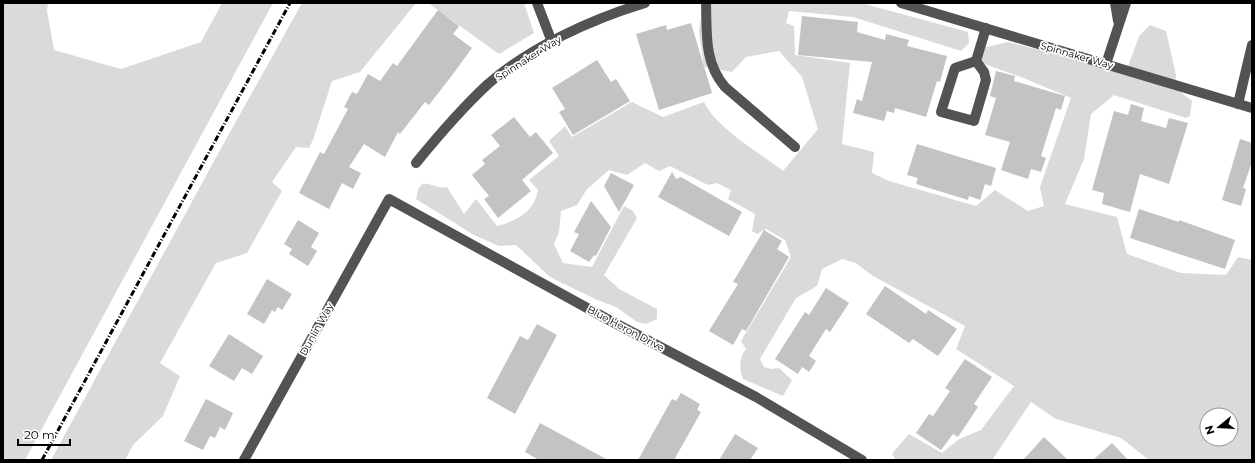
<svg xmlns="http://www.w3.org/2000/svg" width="1255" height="463" viewBox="0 0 1255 463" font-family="Montserrat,sans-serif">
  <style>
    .green { fill: #dadada; fill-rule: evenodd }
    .building { fill: #c3c3c3 }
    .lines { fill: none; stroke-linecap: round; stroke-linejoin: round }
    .minor { stroke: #535353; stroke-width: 10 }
    .rail { stroke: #000; stroke-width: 3; stroke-dasharray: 6 2 1 2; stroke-linecap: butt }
    .labels { text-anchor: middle; stroke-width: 3.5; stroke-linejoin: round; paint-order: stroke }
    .street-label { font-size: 10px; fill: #000; stroke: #fff }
  </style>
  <rect width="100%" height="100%" fill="#fff"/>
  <g class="green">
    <polygon points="3,3 48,3 47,11 54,50 121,69 201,42 222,3 273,3 25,460 3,460"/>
    <polygon points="302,3 416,3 360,72 332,81 313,140 309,148 296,147 272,182 282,191 247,253 216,263 160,363 180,376 163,416 133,445 125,460 51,460 219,152"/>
    <polygon points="428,3 524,3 534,33 499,54"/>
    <path d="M 703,3 L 861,3 L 968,32 L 969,43 L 961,51 L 853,17 L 789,11 L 786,23 L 794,26 L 795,55 L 850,63 L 842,144 L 874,152 L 872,173 L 889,181 L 976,206 L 995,190 L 1028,211 L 1044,206 L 1040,187 L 1071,98 L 1021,77 L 976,61 L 983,48 L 1008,42 L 1126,72 L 1139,36 L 1150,25 L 1166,31 L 1176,75 L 1175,88 L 1192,101 L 1190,116 L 1186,118 L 1114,95 L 1091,114 L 1084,159 L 1065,204 L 1117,217 L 1127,254 L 1181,273 L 1226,275 L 1238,257 L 1252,260 L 1252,460 L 1149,460 L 1121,438 L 1056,419 L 1031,402 L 992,460 L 896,460 L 892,454 L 909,434 L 942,453 L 959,439 L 981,430 L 1014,386 L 956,349 L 965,326 L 873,276 L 856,263 L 842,259 L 822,269 L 817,286 L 796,298 L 760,359 L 764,367 L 772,369 L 779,368 L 792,380 L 783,396 L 743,379 C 739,369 739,357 746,349 L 741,341 L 791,257 L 785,240 L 766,229 L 757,234 L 752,231 L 755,214 L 728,199 L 731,190 L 717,183 L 708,185 L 670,166 L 659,171 L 645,163 L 627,175 L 609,170 L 587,189 L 577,205 L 561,211 L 559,232 L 554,244 L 563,263 L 592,267 L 624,206 L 633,211 L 637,218 L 604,275 L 619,289 L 657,309 L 657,319 L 646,324 L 637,322 L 616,307 L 595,299 L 550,277 L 516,245 L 499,246 L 474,235 L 416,199 L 418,189 L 422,184 C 431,182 436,189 447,187 L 464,214 L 476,199 L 497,226 C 517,221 534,212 538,190 L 529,180 L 559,156 L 549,141 L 565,126 L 572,137 L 632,102 L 663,117 L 704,102 C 717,129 759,152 783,171 L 818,129 L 802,77 L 779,51 L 746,57 L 732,72 L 704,67 L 699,32 ZM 1207,415 L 1231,415 L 1231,439 L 1207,439 Z"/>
  </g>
  <g class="building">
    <polygon points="438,10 459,26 453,34 472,48 453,74 429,105 425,102 400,134 398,132 385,157 364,144 349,167 361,173 353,189 342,183 329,209 299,193 320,152 324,154 348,109 344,107 352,92 357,94 368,74 380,81 393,63 397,66"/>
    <polygon points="802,16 858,22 857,32 885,40 886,34 909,40 907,46 947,56 940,82 937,81 926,117 895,108 894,113 887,111 884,121 853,113 857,99 862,101 872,62 798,55"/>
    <polygon points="691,23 712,93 659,110 636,34 666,25 667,30"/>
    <polygon points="597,60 611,82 616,79 630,101 573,135 559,112 565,109 552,88"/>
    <polygon points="996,71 1015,76 1014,81 1065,96 1061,110 1056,108 1041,156 1046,158 1041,172 1031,169 1028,179 1001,170 1010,142 985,135 996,98 990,96"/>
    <polygon points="1131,104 1144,108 1141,121 1166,128 1169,118 1188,123 1169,184 1140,174 1130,212 1102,204 1104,193 1092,190 1114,111 1128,115"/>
    <polygon points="514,117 530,137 536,132 553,153 522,180 531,191 498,218 484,199 489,196 472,175 485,164 482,160 500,146 491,135"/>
    <polygon points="1240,139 1252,143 1252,162 1243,188 1246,189 1241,206 1222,200"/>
    <polygon points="917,144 996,168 991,186 985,184 980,200 969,196 968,200 916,184 918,178 907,175"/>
    <polygon points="672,172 676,179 681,177 742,212 729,236 658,197"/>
    <polygon points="611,173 634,185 619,212 604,186"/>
    <polygon points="591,201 611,227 596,256 594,255 589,262 570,251 579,234 574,232"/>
    <polygon points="1139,209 1179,222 1179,220 1235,240 1225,269 1130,238"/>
    <polygon points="298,220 319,233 311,247 317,251 308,266 289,254 292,249 284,244"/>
    <polygon points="764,230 782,241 777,249 789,257 746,331 742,329 733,345 709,331 738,284 733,282"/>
    <polygon points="267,279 292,294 282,310 278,307 275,312 272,310 264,324 247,314"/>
    <polygon points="885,286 926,314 928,310 957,329 938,356 913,339 909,343 866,314"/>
    <polygon points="826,288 849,303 830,332 826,329 809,356 816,361 809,372 802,367 798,374 775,359 805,312 809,315"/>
    <polygon points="537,324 557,335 515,414 487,398 520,336 528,340"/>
    <polygon points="229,334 263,356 252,374 242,368 234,381 209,366"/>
    <polygon points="965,359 992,377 974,404 978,407 958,437 953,434 941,450 916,433 929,414 933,416 950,391 945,388"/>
    <polygon points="681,393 700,404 697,410 701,412 674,460 638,460 672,399 676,401"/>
    <polygon points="206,399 233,413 225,430 220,427 215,438 210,436 203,450 184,441"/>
    <polygon points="540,423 608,460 539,460 525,452"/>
    <polygon points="735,434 758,448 750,460 719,460"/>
    <polygon points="1044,437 1068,460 1023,460"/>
    <polygon points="1112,443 1128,460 1093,460"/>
  </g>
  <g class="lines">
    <g class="minor">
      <polyline points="537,3 552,42"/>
      <path d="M 706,3 C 707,34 704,62 725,87 L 795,147"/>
      <polyline points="901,3 1252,108"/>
      <polyline points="1115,3 1118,21"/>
      <polyline points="976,61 984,72 986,80 974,121 941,112 955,68 976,61 986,28"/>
      <polyline points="1106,64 1126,3"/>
      <polyline points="1238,104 1252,45"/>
      <path d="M 416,163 C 438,136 462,108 488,84 C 530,47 592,19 645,3"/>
      <polyline points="244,460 389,199 609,320 756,397 862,460"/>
    </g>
    <polyline class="rail" points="42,460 290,3"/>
  </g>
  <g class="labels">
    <g class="street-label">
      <text transform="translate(1077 55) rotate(16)" y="4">Spinnaker Way</text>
      <text transform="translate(528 58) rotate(-32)" y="4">Spinnaker Way</text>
      <text transform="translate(626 328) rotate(28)" y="4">Blue Heron Drive</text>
      <text transform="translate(316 329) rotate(-61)" y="4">Dunlin Way</text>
    </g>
  </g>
  <rect width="1255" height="463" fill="none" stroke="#000000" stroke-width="8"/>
  <g transform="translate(1219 427) rotate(252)"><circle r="19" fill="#ffffff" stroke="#999999"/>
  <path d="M0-3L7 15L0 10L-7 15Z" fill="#000000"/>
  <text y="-6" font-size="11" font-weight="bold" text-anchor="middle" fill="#000000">N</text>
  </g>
  <path d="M18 439v6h52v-6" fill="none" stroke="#000000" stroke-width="2"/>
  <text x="24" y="439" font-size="12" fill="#000000" stroke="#ffffff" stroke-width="3" paint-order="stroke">20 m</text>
</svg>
